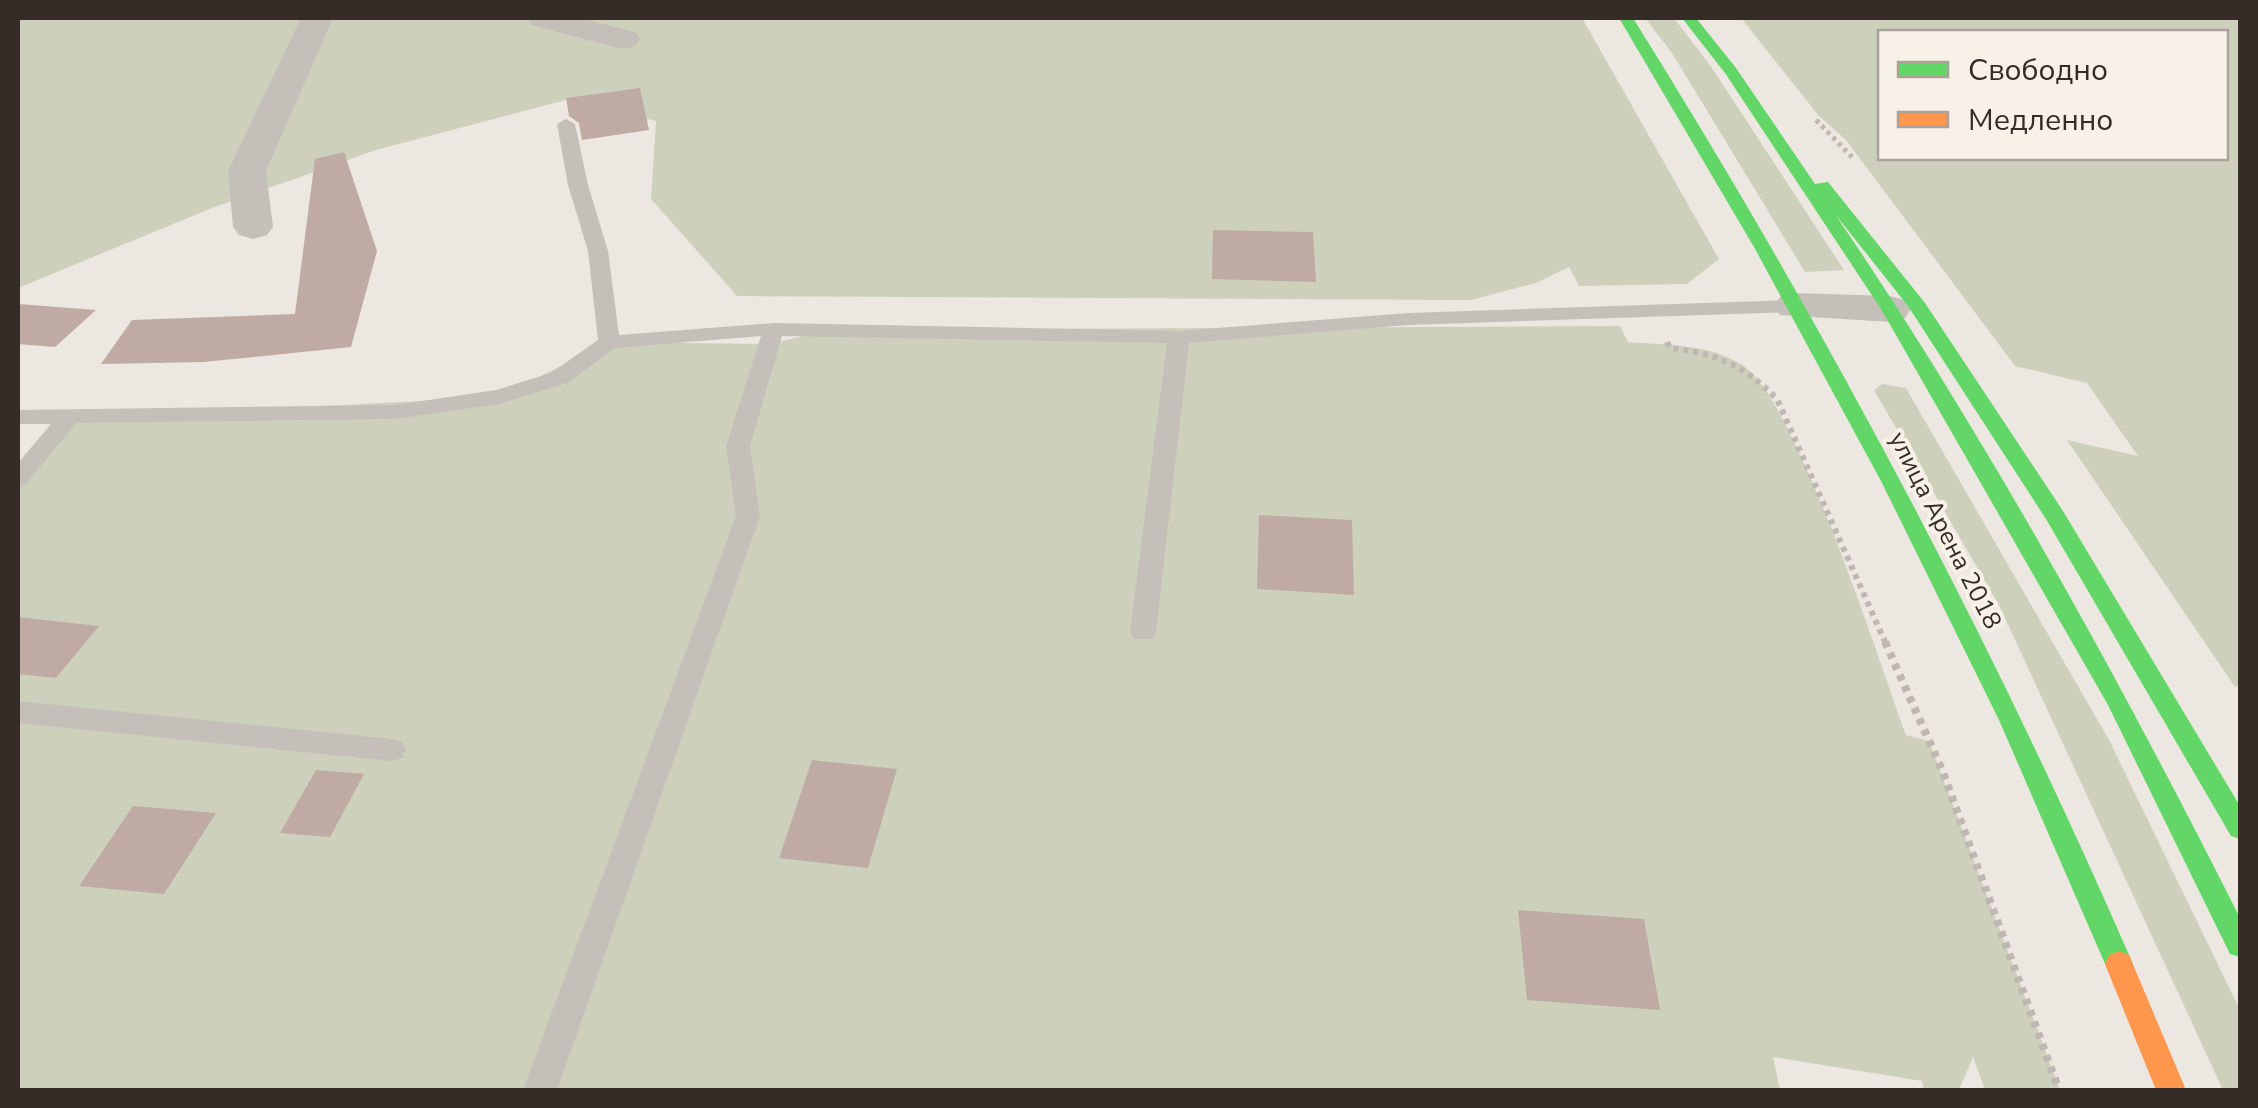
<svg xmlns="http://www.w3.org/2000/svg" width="2258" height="1108" viewBox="0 0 2258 1108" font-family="'Nunito Sans',sans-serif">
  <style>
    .green { fill: #cdd1bc; fill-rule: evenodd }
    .building { fill: #bfaba3 }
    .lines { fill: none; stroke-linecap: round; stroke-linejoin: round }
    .path-far2 { stroke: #beb7b2; stroke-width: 5; stroke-dasharray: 4 4; stroke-linecap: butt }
    .path-far1 { stroke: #beb7b2; stroke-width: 6; stroke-dasharray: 5 5; stroke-linecap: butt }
    .path { stroke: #beb7b2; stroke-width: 8; stroke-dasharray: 6 6; stroke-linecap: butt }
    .lane { fill: #c5bfba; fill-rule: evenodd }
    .street { fill: #c5bfba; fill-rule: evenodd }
    .fast { fill: #63d668; fill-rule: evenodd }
    .slow { fill: #ff974d; fill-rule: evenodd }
    .labels { text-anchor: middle; stroke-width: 8; stroke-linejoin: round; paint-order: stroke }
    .street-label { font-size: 25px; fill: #352c28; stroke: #f8f1e8 }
  </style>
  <rect width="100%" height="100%" fill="#ece7e1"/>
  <g class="green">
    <polygon points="18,18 1582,18 1719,259 1687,284 1579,286 1569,267 1536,283 1471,300 737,296 651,199 656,121 566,100 376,150 212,208 18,288"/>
    <polygon points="1645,18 1674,18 1712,68 1844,270 1805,272 1672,53"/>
    <path d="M 1741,18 L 2240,18 L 2240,684 L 2235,687 L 2067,440 L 2138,456 L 2087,383 L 2015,366 L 1846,140 L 1819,116 ZM 2226,32 L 2226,158 L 1880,158 L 1880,32 Z"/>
    <path d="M 1620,326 L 1628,342 C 1666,345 1713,344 1745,367 C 1796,402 1880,664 1906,735 L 1929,741 L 2060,1090 L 1985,1090 L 1973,1057 L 1959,1090 L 1924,1090 L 1922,1081 L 1773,1057 L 1780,1090 L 18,1090 L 18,469 L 67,419 L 499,397 L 609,342 L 769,344 L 830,330 Z"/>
    <polygon points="1882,384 1906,388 2109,740 2240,1010 2240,1090 2223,1090 1999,605 1874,390"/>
  </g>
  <g class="building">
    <polygon points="640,88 649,130 582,140 579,123 569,116 566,98"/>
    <polygon points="344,152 377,251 351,347 204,362 101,364 132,320 295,314 315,159"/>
    <polygon points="1213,230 1313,232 1316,282 1212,279"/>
    <polygon points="18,304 96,310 55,347 18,344"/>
    <polygon points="1259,515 1352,520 1354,595 1257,589"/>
    <polygon points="18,617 99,626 56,678 18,674"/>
    <polygon points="812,760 897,769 868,868 779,858"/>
    <polygon points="316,770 364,774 330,837 280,833"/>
    <polygon points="133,806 216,813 164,894 79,886"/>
    <polygon points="1518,910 1644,919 1660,1010 1527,1000"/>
  </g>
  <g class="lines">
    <polyline class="path-far2" points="1816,120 1852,157"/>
    <path class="path-far1" d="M 1667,342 L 1670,348 C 1716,353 1745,366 1777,399 L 1886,644"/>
    <polyline class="path" points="1885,642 1942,770 2059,1090"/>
    <g class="lane">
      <polygon points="566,119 575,124 588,185 608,251 619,335 774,323 1179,331 1408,313 1795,300 1805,306 1795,312 1408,325 1189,343 1156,632 1152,639 1134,639 1130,632 1167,343 782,336 750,446 760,516 557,1090 523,1090 736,516 726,446 761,336 615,348 567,383 499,404 395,419 76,423 26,484 18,486 18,463 51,424 18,424 18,410 395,405 496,390 551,373 598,340 588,251 568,185 557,124"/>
      <polygon points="18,701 392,739 402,742 406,750 402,758 392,761 18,723"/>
    </g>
    <g class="street">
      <polygon points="301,18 333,18 266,171 273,227 267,235 253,239 239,235 233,227 228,171"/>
      <polygon points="527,18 579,18 635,32 640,39 635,46 623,49 531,25"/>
      <polygon points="1795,293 1890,296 1905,300 1911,309 1905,318 1890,322 1780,315 1774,306 1780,297"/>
    </g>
    <g class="fast">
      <path d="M 1619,18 L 1633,18 C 1823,322 1990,635 2133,964 L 2129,973 L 2119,977 L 2109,973 L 1999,720 L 1881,481 L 1754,247 Z"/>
      <path d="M 1682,18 L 1696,18 L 1736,68 L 1815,184 L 1828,182 L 1925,303 L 2063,511 L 2240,806 L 2240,839 L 2231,836 L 2046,519 L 1908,306 L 1835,214 C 1987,438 2118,676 2240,918 L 2240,957 L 2230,954 L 2108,705 L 1881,309 L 1725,73 Z"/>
    </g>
    <polygon class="slow" points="2119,951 2129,955 2186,1090 2156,1090 2105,964 2109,955"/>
  </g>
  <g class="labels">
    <g class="street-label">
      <text transform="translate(1946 530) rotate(63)" y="9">улица Арена 2018</text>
    </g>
  </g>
  <rect width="2258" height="1108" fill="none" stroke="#352c28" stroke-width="40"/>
  <rect x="1878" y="30" width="350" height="130" fill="#f8f1e8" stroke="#aaa29b" stroke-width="2.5"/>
  <rect x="1898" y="62" width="50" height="15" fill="#63d668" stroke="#aaa29b" stroke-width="2.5"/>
  <text x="1968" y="80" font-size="30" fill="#352c28">Свободно</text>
  <rect x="1898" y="112" width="50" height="15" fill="#ff974d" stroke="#aaa29b" stroke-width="2.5"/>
  <text x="1968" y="130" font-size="30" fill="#352c28">Медленно</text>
</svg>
